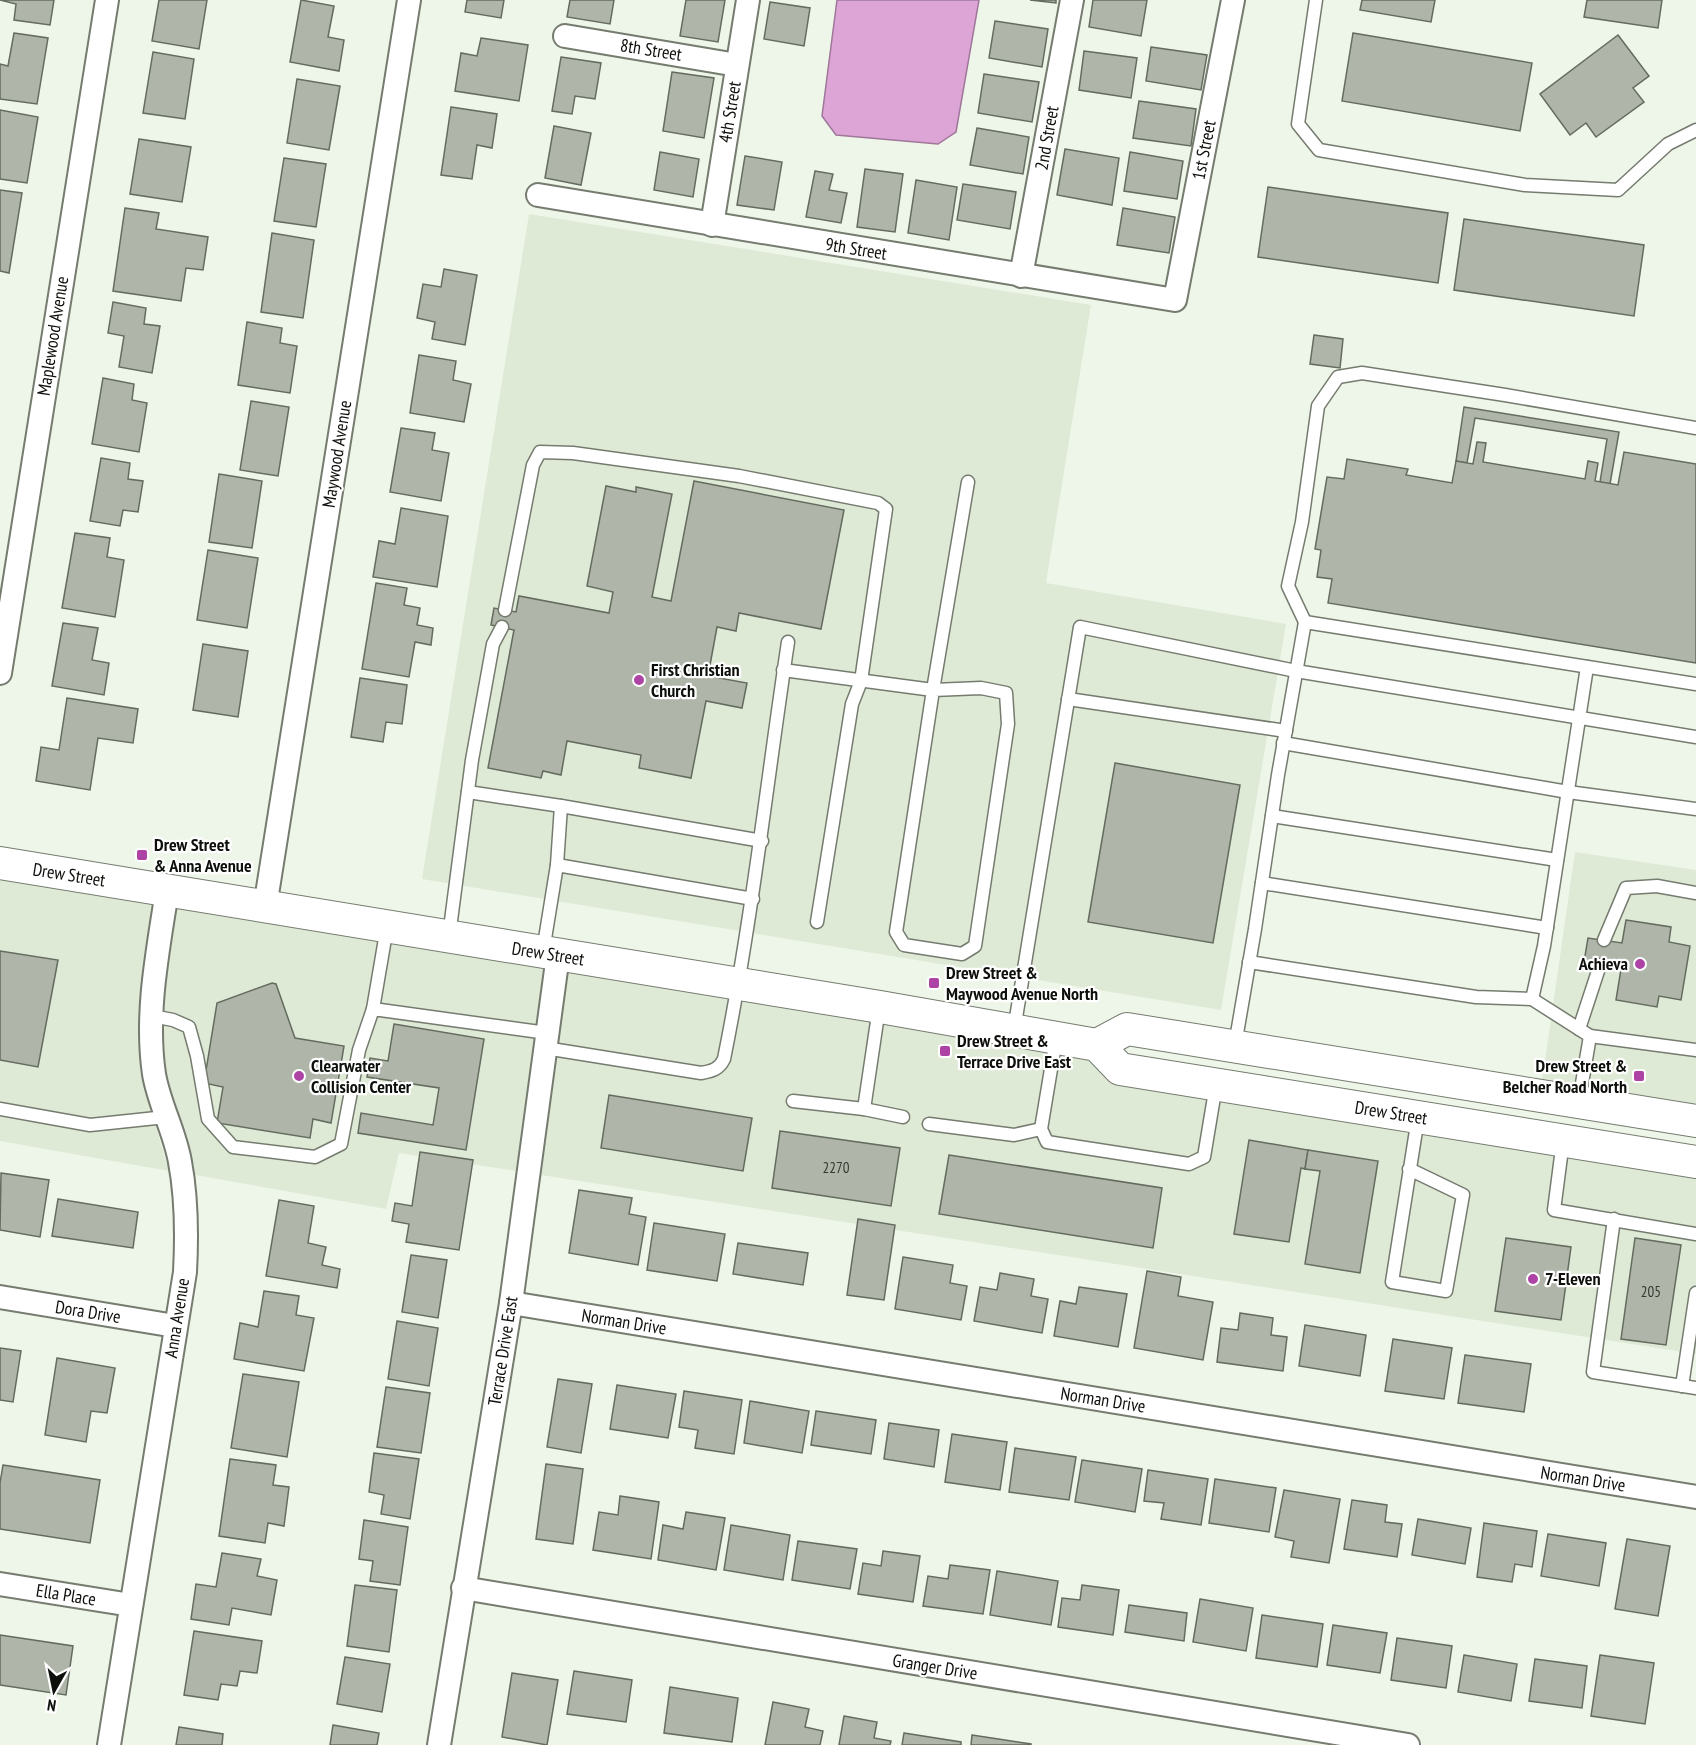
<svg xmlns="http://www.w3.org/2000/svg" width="1696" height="1745" viewBox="0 0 1696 1745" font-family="'PT Sans Narrow',sans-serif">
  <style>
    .built { fill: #dfead6 }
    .water { fill: #dda4d6; stroke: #9e7799; stroke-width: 1.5 }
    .building { fill: #afb6a9; stroke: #646b5f; stroke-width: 1.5 }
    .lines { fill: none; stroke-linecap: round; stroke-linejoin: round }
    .lane-casing { stroke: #757b6f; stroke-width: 15 }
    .street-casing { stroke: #757b6f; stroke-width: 26 }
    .secondary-casing { stroke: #757b6f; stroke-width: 34 }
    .lane { stroke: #fff; stroke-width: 12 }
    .street { stroke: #fff; stroke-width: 22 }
    .secondary { stroke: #fff; stroke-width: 32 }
    .poi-dot { fill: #ac43a5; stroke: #fff; stroke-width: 2 }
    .labels { text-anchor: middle; stroke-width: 4.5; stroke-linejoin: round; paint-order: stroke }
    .number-label { font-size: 15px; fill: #353932 }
    .street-label { font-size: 18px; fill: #0c0f0a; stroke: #fff }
    .poi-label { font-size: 18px; font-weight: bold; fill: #0c0f0a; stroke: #fff; text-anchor: start }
  </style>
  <rect width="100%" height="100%" fill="#eef6e9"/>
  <g class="built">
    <polygon points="529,214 1091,305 1046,583 1286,624 1221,1010 422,879"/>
    <polygon points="1575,852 1696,870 1696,1107 1542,1082"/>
    <polygon points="0,878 153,903 140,993 138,1040 142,1080 169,1171 0,1141"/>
    <polygon points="177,907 544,967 516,1171 399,1153 386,1209 195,1175 192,1158 166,1072 163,1038 164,995"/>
    <polygon points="568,971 877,1021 1088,1058 1090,1063 1094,1062 1696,1176 1696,1354 541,1175"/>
  </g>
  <polygon class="water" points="837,0 979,0 956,132 938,144 836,135 822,116"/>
  <g class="building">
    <polygon points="0,0 54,0 50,25 14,20 16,4"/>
    <polygon points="159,0 207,0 199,49 152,41"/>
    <polygon points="301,0 334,6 328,37 344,40 339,71 290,62"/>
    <polygon points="467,0 504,0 501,18 465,12"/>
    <polygon points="570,0 614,0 610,24 567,17"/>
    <polygon points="686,0 725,0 718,42 680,36"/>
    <polygon points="1030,0 1056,0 1056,3"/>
    <polygon points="1093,0 1147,0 1141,36 1089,27"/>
    <polygon points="1362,0 1435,0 1431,22 1360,10"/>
    <polygon points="1587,0 1662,0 1658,28 1584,17"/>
    <polygon points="770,2 810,8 804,46 764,39"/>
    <polygon points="995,21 1048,29 1042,67 989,58"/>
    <polygon points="14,33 48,38 37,104 0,99 0,64 8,66"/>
    <polygon points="1353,33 1532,63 1520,131 1342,101"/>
    <polygon points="1618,35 1649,76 1633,88 1644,102 1596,137 1586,123 1570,135 1540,94"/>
    <polygon points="481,38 528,45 519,101 455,91 461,53 477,56"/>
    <polygon points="1151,47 1207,55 1201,90 1146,81"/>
    <polygon points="1084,51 1137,58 1131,98 1079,90"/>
    <polygon points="153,52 194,59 185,119 143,113"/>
    <polygon points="561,57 601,63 595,99 575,96 572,114 552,111"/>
    <polygon points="672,72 714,78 704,138 663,131"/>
    <polygon points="984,74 1039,82 1032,122 978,113"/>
    <polygon points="297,79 340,86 329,150 287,143"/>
    <polygon points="1139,101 1196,109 1191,146 1133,138"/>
    <polygon points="451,107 497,114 492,148 477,145 472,179 441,175"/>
    <polygon points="0,110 38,117 27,183 0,179"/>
    <polygon points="554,126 591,133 581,185 545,178"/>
    <polygon points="977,128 1029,137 1023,174 970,165"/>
    <polygon points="139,139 191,147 182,202 130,194"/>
    <polygon points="1065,149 1119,158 1112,205 1057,195"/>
    <polygon points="660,152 699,159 693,197 654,190"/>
    <polygon points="1130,152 1183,161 1177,199 1124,191"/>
    <polygon points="745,156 782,162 774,210 737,205"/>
    <polygon points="284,158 326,164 316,227 274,221"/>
    <polygon points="865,169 903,174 895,232 857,227"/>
    <polygon points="815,171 833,174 829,190 847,193 841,223 806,217"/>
    <polygon points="916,180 957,187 949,240 908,233"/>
    <polygon points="963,184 1016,192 1010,229 957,220"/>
    <polygon points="1268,187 1448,213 1438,283 1258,257"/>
    <polygon points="0,190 22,193 9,273 0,271"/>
    <polygon points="125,208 159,213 156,229 208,237 203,270 186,268 181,301 113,291"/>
    <polygon points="1123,208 1175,217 1169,253 1117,245"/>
    <polygon points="1464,219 1644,245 1634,316 1454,290"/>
    <polygon points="272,233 314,240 303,318 261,312"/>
    <polygon points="444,269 477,275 465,345 432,339 435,322 417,318 423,284 441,287"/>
    <polygon points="113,302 146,308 144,324 160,326 152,373 119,367 124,336 108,333"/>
    <polygon points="247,322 282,328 280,343 297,346 290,393 238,385"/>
    <polygon points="1314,335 1343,339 1340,368 1310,364"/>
    <polygon points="419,355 456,361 453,380 471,384 464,422 410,413"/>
    <polygon points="103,378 134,384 132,400 147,403 139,452 92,444"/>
    <polygon points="251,401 289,407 278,476 240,470"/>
    <polygon points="1464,407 1619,432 1610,484 1600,482 1607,439 1475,418 1467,463 1456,461"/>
    <polygon points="401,428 435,433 432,450 449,453 441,501 390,492"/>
    <polygon points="1477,442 1486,443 1483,462 1585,479 1588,461 1598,463 1595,481 1618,485 1624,452 1696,464 1696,663 1328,603 1332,579 1317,577 1321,550 1315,549 1327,477 1344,479 1347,459 1408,469 1406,475 1452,483 1456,461 1473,464"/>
    <polygon points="101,458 130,463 128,479 143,481 138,512 123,510 120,526 90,521"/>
    <polygon points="219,474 262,481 252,548 209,542"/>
    <polygon points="694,481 844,510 821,629 739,613 736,631 717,627 708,676 747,683 742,708 706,701 691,778 639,768 641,755 567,741 561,775 543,771 541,778 488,768 514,630 491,625 494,608 516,612 519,596 609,613 613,592 587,586 606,486 636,492 636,487 672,494 652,597 671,601"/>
    <polygon points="401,508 448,516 437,587 373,577 379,541 395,544"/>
    <polygon points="75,533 110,538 107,557 124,560 115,617 62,608"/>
    <polygon points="208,550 258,558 247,628 197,620"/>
    <polygon points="376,583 407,588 404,605 420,608 417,625 433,628 431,645 415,642 409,677 362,669"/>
    <polygon points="63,623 98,628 92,660 109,663 104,695 52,686"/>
    <polygon points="203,644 248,651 238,717 193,710"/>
    <polygon points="360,678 407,685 402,724 386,722 383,742 351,737"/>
    <polygon points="67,698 138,709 133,743 98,738 90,790 36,781 41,747 59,750"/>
    <polygon points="1115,763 1240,785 1213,943 1088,922"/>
    <polygon points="1626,920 1671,927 1669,942 1690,946 1681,1000 1659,996 1657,1007 1616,1000 1621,969 1584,962 1588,938 1622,943"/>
    <polygon points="0,951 58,960 38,1067 0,1060"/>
    <polygon points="272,983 276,984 295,1038 344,1046 331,1123 313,1119 310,1138 217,1123 223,1087 204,1083 217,1003"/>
    <polygon points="394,1024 484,1039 466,1150 358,1133 361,1113 433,1125 439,1088 367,1077 370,1058 388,1061"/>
    <polygon points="609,1095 752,1118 743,1171 601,1148"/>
    <polygon points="780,1131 900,1148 891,1206 772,1188"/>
    <polygon points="1249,1140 1308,1150 1305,1169 1301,1168 1289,1242 1234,1234"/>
    <polygon points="1308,1150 1378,1161 1360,1273 1305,1264 1320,1171 1305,1169"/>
    <polygon points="420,1152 473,1160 459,1250 406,1242 409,1224 392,1221 395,1203 412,1206"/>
    <polygon points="949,1155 1162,1188 1153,1248 939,1214"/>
    <polygon points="1,1173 49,1180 40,1237 0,1230"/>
    <polygon points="579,1190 632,1198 629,1214 646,1217 638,1265 569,1253"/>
    <polygon points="58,1199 138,1212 133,1248 52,1236"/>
    <polygon points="279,1200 314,1206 308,1243 326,1247 322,1265 340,1269 337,1288 266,1276"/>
    <polygon points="858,1219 895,1225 884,1300 847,1295"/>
    <polygon points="654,1223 725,1234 717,1281 647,1270"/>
    <polygon points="1506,1238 1571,1247 1561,1320 1495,1311"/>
    <polygon points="1635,1238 1681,1245 1666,1345 1621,1339"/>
    <polygon points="738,1243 808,1253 803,1285 733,1274"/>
    <polygon points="411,1255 447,1260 438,1318 402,1312"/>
    <polygon points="903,1257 953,1265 950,1283 967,1286 961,1320 895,1309"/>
    <polygon points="1147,1271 1181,1277 1178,1296 1213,1302 1203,1360 1134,1348"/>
    <polygon points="1000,1273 1034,1279 1031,1296 1048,1299 1042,1333 974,1321 980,1287 997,1290"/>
    <polygon points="1079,1287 1127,1294 1118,1347 1054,1336 1060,1301 1076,1304"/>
    <polygon points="264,1291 299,1296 296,1315 314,1318 304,1371 234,1359 240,1323 258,1327"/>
    <polygon points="1240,1313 1273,1318 1271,1335 1287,1337 1283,1371 1217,1362 1221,1328 1238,1330"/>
    <polygon points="397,1321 438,1328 429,1386 388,1379"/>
    <polygon points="1305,1325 1366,1335 1360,1376 1299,1366"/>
    <polygon points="1393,1339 1452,1348 1444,1399 1385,1391"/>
    <polygon points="0,1348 21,1351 13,1402 0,1400"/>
    <polygon points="1465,1355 1531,1364 1524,1412 1458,1403"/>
    <polygon points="57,1358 115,1368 107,1413 91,1411 86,1442 45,1435"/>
    <polygon points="243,1374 299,1382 287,1457 231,1448"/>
    <polygon points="558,1379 592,1384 581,1453 547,1447"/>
    <polygon points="617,1385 676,1394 668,1438 610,1429"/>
    <polygon points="386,1387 430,1393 421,1453 377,1447"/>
    <polygon points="684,1391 742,1400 734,1454 695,1448 698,1430 679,1427"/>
    <polygon points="750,1401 809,1411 802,1453 744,1443"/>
    <polygon points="816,1411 876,1420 871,1454 811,1445"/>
    <polygon points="889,1423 939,1430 934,1467 884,1459"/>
    <polygon points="952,1434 1007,1442 1000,1490 945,1482"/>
    <polygon points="1015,1448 1076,1457 1069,1500 1009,1492"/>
    <polygon points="374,1453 419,1459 410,1519 381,1514 384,1495 369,1492"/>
    <polygon points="230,1459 276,1465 273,1485 289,1487 284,1526 268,1523 265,1543 219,1536"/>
    <polygon points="1082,1460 1142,1469 1135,1512 1075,1502"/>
    <polygon points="546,1464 583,1469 573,1544 536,1539"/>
    <polygon points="3,1465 100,1480 90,1543 0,1529 0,1483"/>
    <polygon points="1148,1470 1208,1479 1201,1525 1161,1519 1164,1503 1144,1501"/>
    <polygon points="1215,1479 1276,1488 1269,1532 1209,1523"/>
    <polygon points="1284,1490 1340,1499 1329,1563 1291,1557 1294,1541 1275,1537"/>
    <polygon points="620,1496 659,1502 651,1559 593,1550 599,1512 618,1515"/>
    <polygon points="1352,1500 1387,1505 1385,1522 1402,1524 1397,1557 1344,1549"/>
    <polygon points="686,1512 725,1518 716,1570 658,1560 663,1525 683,1529"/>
    <polygon points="1418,1519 1471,1528 1465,1564 1412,1555"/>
    <polygon points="364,1520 408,1527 400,1585 370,1581 373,1561 359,1559"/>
    <polygon points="1484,1523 1537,1531 1532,1567 1515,1564 1512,1582 1477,1577"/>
    <polygon points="731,1525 790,1535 783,1580 724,1570"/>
    <polygon points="1548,1534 1606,1543 1599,1586 1541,1576"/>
    <polygon points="1627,1539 1670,1546 1658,1616 1615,1609"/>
    <polygon points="798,1541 857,1549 850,1589 792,1580"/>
    <polygon points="883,1551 920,1556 913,1602 858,1594 863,1563 881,1566"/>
    <polygon points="222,1553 261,1559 257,1576 277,1580 271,1615 232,1608 229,1625 191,1619 196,1584 216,1587"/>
    <polygon points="950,1565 990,1570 983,1614 923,1606 928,1576 948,1579"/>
    <polygon points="997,1571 1058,1581 1051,1625 990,1615"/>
    <polygon points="355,1585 397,1590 389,1652 347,1646"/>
    <polygon points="1082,1585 1119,1590 1113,1635 1058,1627 1062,1598 1080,1600"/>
    <polygon points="1200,1599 1253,1608 1246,1651 1193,1642"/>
    <polygon points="1129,1605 1187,1613 1184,1641 1125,1632"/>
    <polygon points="1262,1615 1323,1624 1317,1667 1256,1658"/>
    <polygon points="1333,1625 1387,1633 1380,1673 1327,1665"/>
    <polygon points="194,1631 262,1641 257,1673 240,1671 237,1686 221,1684 218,1700 184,1695"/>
    <polygon points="0,1635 73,1646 66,1695 0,1685"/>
    <polygon points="1397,1638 1452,1646 1446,1688 1391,1680"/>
    <polygon points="1464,1655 1517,1664 1511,1701 1458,1692"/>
    <polygon points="1600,1655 1654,1663 1645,1724 1591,1716"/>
    <polygon points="345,1657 390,1664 382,1712 337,1704"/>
    <polygon points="1535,1659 1587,1666 1582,1708 1529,1701"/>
    <polygon points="574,1671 632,1680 626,1722 567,1714"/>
    <polygon points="512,1673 558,1680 547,1745 502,1737"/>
    <polygon points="670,1687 738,1698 732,1742 664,1733"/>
    <polygon points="773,1702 809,1709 805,1727 823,1731 820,1745 765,1745"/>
    <polygon points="844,1716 877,1722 874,1738 891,1741 890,1745 839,1745"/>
    <polygon points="333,1725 379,1733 377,1745 330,1745"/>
    <polygon points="179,1727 223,1734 222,1745 176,1745"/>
    <polygon points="904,1733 961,1742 961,1745 902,1745"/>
    <polygon points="972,1735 1031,1744 1031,1745 971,1745"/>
  </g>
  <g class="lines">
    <g class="lane-casing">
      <g id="lane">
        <polyline points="1316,0 1298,124 1319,150 1525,185 1618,190 1668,144 1696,130"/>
        <polyline points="505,610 533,465 540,452 573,453 739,476 878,503 886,509 861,681 852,704 817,922"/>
        <polyline points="1305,622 1288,586 1302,522 1318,406 1338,377 1362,373 1505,395 1696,428"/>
        <polyline points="783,670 933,690 968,482"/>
        <polygon points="981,688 1006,693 1008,724 975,946 962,954 904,945 896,932 933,690"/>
        <polyline points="1068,699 1286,731"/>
        <polyline points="1283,743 1568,792 1696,809"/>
        <polyline points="468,792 561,806 762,841"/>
        <polyline points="1272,816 1557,860"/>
        <polyline points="557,865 561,806"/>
        <polyline points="1262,883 1547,928"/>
        <polyline points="449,936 472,760 493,644 502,627"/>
        <polyline points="1604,940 1626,888 1657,886 1696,893"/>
        <polyline points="543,951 557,865 753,899"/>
        <polyline points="1249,962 1476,997 1532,999 1544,946 1587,667"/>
        <polyline points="1532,999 1590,1036 1579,1101"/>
        <polyline points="373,1009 387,927"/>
        <polyline points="152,1016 173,1020 189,1027 197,1056 208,1119 233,1147 315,1157 341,1144 359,1050 373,1009 547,1033"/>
        <polyline points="1579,1029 1600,965"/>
        <polyline points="1014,1030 1080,627 1296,671 1696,737"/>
        <polyline points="1590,1036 1696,1050"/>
        <polyline points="1056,1039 1041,1129 1047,1142 1189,1164 1204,1157 1216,1085"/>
        <polyline points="1235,1045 1255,929 1278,775 1305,622 1696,684"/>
        <path d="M 545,1048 L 701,1073 C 713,1071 719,1069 724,1059 C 752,920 767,781 788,642"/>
        <polyline points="793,1101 864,1109 879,1008"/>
        <polyline points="0,1109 90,1125 166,1117"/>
        <polyline points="864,1109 903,1117"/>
        <polyline points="929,1124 1014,1135 1041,1129"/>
        <polyline points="1563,1141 1554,1210 1696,1234"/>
        <polyline points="1409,1169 1463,1195 1446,1291 1392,1282 1418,1118"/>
        <polyline points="1614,1219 1593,1372 1696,1388"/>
        <polyline points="1682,1386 1696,1293"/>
      </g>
    </g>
    <g class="street-casing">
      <g id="street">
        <polyline points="565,36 737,65"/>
        <polyline points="538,195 1175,300 1233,0"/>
        <polyline points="712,225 748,0"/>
        <polyline points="1021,276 1072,0"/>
        <polyline points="0,673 107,0"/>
        <polyline points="265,907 409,0"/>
        <polyline points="0,1297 175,1326"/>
        <polyline points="511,1303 1696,1497"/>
        <polyline points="0,1584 131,1605"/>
        <polyline points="463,1588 1408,1745"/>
        <path d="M 109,1745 L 185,1272 C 187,1234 187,1199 180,1162 C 175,1132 159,1104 154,1074 C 145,1013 158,951 167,891"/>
        <polyline points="439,1745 511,1303 558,955"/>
      </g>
    </g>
    <g class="secondary-casing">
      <g id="secondary">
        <polyline points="0,863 880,1007 1097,1045 1120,1069 1696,1162"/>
        <polyline points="1097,1045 1127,1029 1696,1121"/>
      </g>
    </g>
    <use href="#lane" class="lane"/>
    <use href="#street" class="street"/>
    <use href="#secondary" class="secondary"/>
  </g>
  <g class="poi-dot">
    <circle cx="639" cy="680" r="6"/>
    <rect x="136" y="849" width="12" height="12" rx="3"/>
    <circle cx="1640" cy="964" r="6"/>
    <rect x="928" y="977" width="12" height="12" rx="3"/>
    <rect x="939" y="1045" width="12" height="12" rx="3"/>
    <circle cx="299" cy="1076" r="6"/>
    <rect x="1633" y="1070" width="12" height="12" rx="3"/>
    <circle cx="1533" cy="1279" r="6"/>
  </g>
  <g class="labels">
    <g class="number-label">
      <text x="836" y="1173">2270</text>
      <text x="1651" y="1297">205</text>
    </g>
    <g class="street-label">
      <text transform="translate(651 50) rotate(9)" y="6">8th Street</text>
      <text transform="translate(730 112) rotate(-81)" y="6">4th Street</text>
      <text transform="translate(1047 138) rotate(-80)" y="6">2nd Street</text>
      <text transform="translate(1204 150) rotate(-79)" y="6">1st Street</text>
      <text transform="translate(856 249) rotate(9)" y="6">9th Street</text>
      <text transform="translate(53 336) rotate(-81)" y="6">Maplewood Avenue</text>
      <text transform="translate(337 454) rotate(-81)" y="6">Maywood Avenue</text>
      <text transform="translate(69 875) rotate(9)" y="6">Drew Street</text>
      <text transform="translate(548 954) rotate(9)" y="6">Drew Street</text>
      <text transform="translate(1391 1113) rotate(9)" y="6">Drew Street</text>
      <text transform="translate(88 1312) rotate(9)" y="6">Dora Drive</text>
      <text transform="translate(177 1318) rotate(-81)" y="6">Anna Avenue</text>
      <text transform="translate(624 1322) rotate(9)" y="6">Norman Drive</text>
      <text transform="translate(503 1351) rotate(-81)" y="6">Terrace Drive East</text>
      <text transform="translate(1103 1400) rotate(9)" y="6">Norman Drive</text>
      <text transform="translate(1583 1479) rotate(9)" y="6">Norman Drive</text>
      <text transform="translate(66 1595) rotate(9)" y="6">Ella Place</text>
      <text transform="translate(935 1667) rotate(9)" y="6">Granger Drive</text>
    </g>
    <g class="poi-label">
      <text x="651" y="676">First Christian<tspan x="651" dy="21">Church</tspan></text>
      <text x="154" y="851">Drew Street<tspan x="154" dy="21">&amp; Anna Avenue</tspan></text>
      <text x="1628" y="970" text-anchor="end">Achieva</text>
      <text x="946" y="979">Drew Street &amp;<tspan x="946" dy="21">Maywood Avenue North</tspan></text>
      <text x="957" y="1047">Drew Street &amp;<tspan x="957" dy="21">Terrace Drive East</tspan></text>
      <text x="311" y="1072">Clearwater<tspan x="311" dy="21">Collision Center</tspan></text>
      <text x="1627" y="1072" text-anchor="end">Drew Street &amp;<tspan x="1627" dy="21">Belcher Road North</tspan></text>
      <text x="1545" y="1285">7-Eleven</text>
    </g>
  </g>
  <g transform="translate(54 1691) rotate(189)" stroke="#ffffff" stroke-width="4.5" paint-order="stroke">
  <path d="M0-4.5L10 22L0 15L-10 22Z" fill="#0c0f0a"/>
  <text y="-9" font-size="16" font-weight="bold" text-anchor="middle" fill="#0c0f0a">N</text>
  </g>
</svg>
